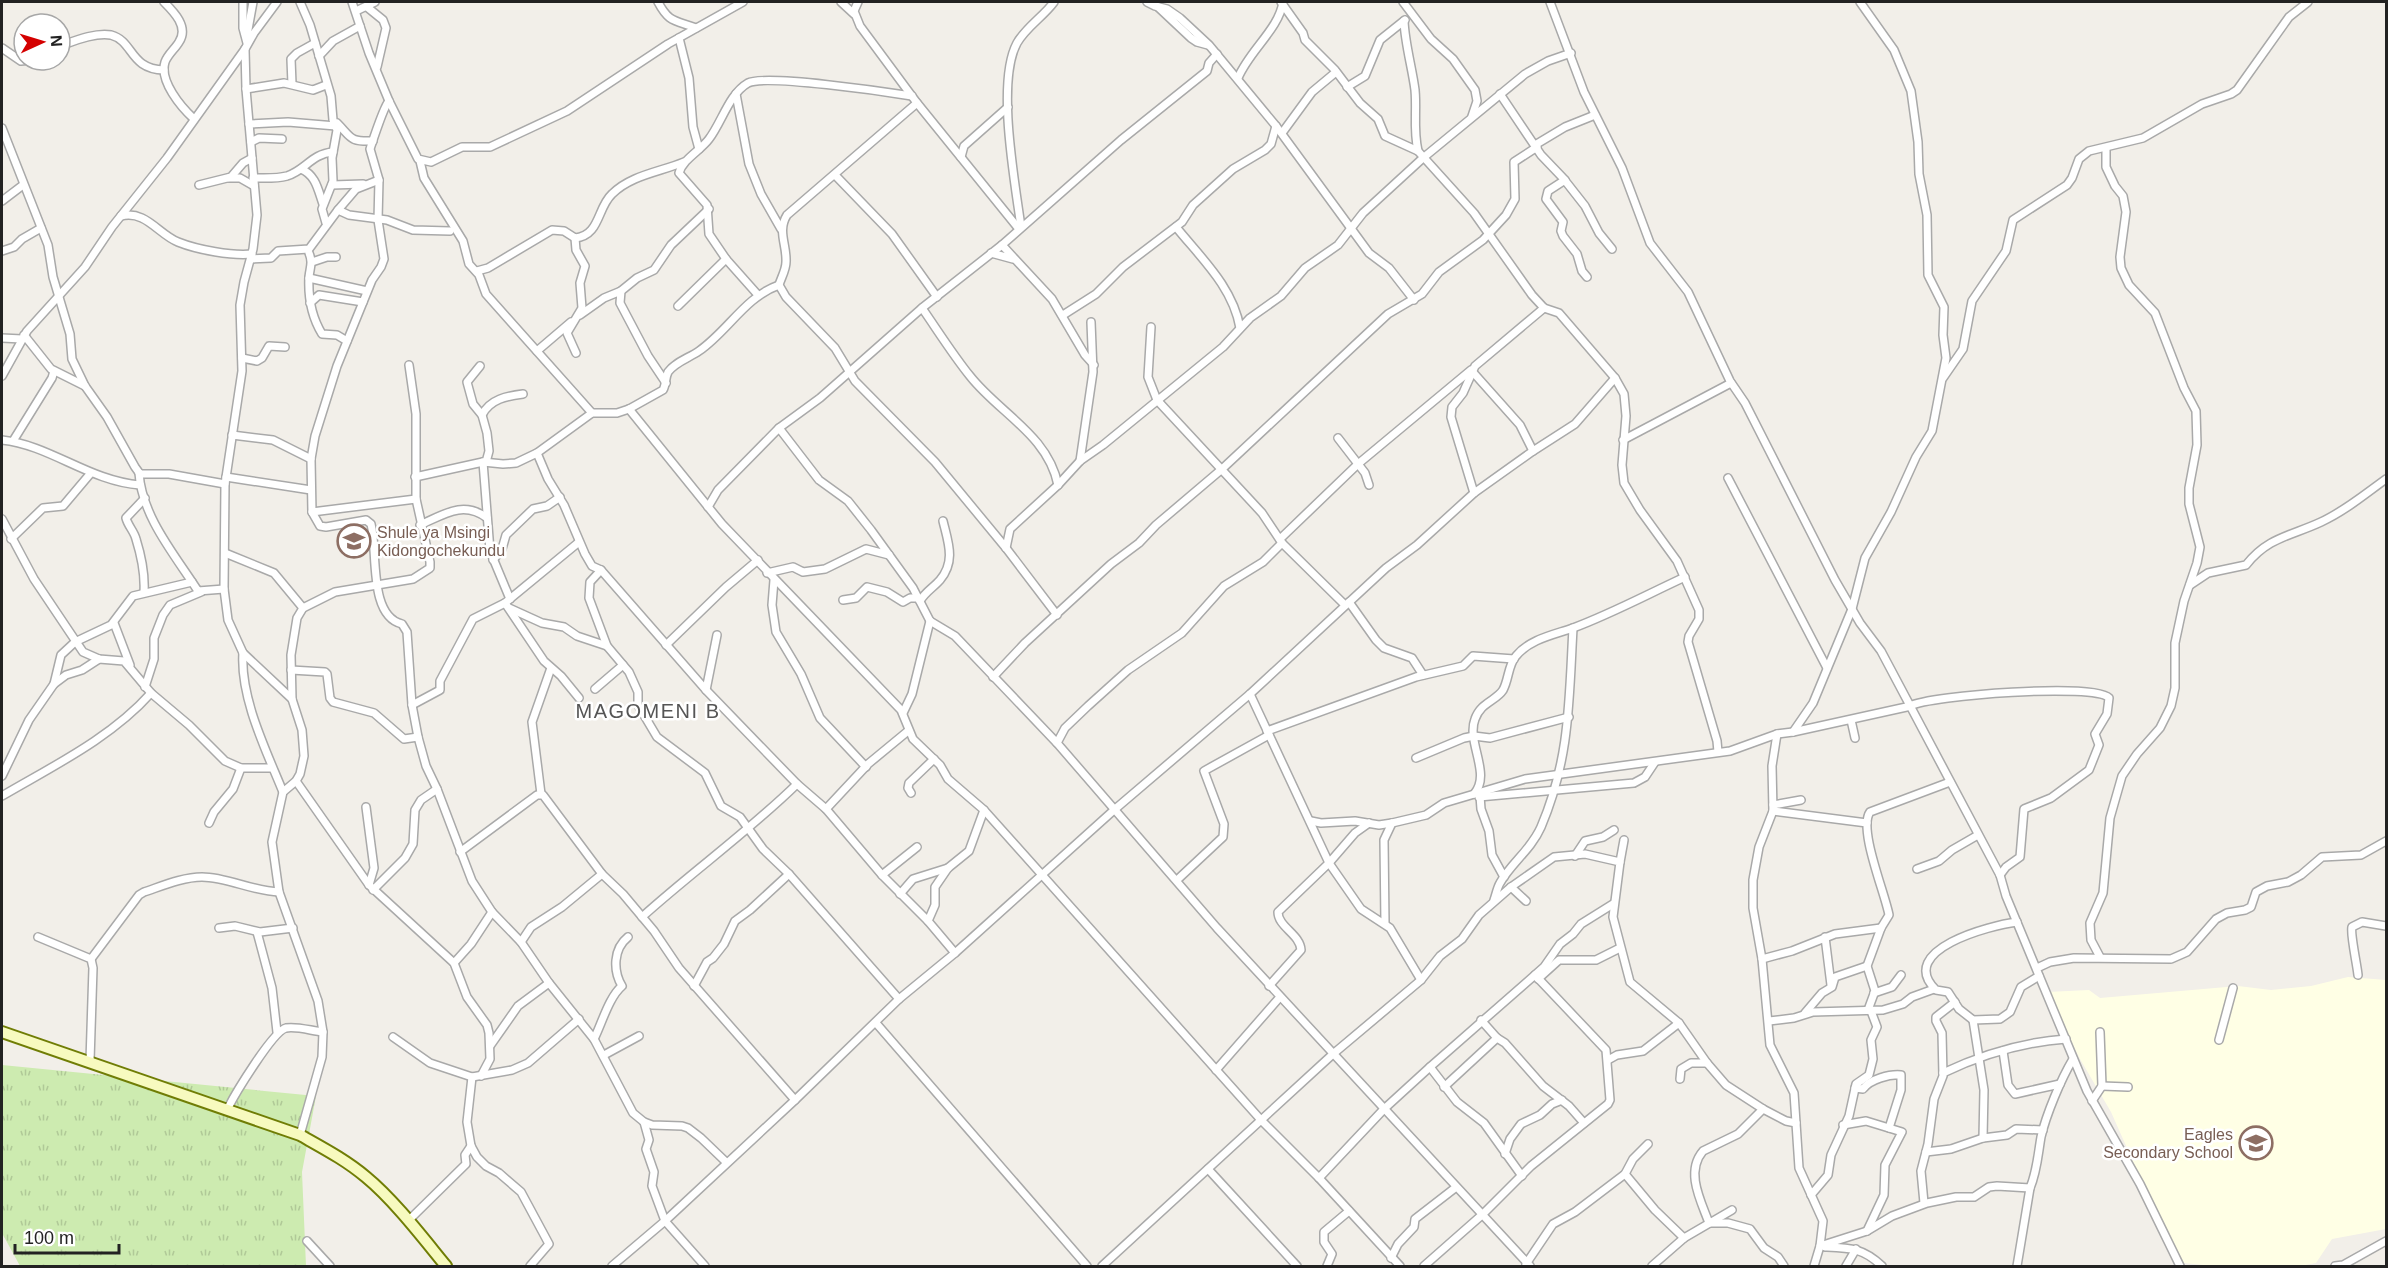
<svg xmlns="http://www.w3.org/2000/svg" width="2388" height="1268" viewBox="0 0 2388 1268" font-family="Helvetica,sans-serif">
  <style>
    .education { fill: #ffffe5 }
    .grass { fill: url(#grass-tufts) }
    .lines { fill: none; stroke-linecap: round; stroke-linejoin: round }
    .minor-casing { stroke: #a9a9a9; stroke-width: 10 }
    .secondary-casing { stroke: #707d05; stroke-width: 14 }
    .minor { stroke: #fff; stroke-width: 7 }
    .secondary { stroke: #f7fabf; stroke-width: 10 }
    .labels { text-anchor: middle; stroke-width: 5; stroke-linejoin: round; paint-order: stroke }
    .education-label { font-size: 16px; fill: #785e54; stroke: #fff; text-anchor: start }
    .quarter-label { font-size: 20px; letter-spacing: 1.5px; fill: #555; stroke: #fff }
  </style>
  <defs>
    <pattern id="grass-tufts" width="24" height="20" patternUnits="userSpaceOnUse" patternTransform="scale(1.5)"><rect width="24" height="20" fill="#cdebb0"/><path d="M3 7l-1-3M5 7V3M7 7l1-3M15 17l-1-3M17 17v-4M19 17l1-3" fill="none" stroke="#b0c997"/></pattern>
  </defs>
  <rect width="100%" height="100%" fill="#f2efe9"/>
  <polygon class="education" points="2348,977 2386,980 2386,1229 2332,1239 2316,1263 2300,1266 2213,1266 2184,1263 2139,1175 2111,1112 2080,1059 2047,992 2089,990 2100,998 2238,986 2271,990 2311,986"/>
  <polygon class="grass" points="2,1065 316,1096 302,1172 306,1266 20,1266 2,1233"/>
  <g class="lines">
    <g class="minor-casing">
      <g id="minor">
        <path d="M 164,2 C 174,12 189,27 179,42 C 175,49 168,54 165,62 C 159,81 181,107 194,119"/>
        <polyline points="243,2 243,28 247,43"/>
        <polyline points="277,2 254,33 245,49 246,89 257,215 253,249 244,282 240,305 242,371 225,484 224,589 228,620 243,653 292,699 302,730 304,756 300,774 296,781 283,792 272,842 279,892 318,1001 323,1032 322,1057 300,1135"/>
        <polyline points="300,2 310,25 331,96 333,120 337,130 332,158 333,181 322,209 326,223"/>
        <polyline points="352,2 369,53 389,101 418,159 431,162 462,147 490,147 567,111 668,44 743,2"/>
        <path d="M 658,2 C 669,23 675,20 696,28"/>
        <polyline points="841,2 854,14"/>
        <polyline points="858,2 854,11 860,26 917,103 1019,229"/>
        <polyline points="1147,2 1155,6 1167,9 1180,18 1209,45 1276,126 1369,253 1389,268 1414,300"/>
        <polyline points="1281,2 1303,33 1305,40 1335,70 1360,103 1378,119 1385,136 1418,151 1474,213 1532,295 1544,308 1559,313 1615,378 1624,394 1626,416 1622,465 1624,483 1640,510 1677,561 1699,610 1699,619 1689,636 1688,642 1717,741 1718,752"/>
        <polyline points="1403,2 1431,39 1453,59 1475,90 1477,101 1472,116"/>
        <polyline points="1550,2 1584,92 1622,168 1650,243 1688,292 1730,381 1745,403 1835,580 1860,623 1881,651 2000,875 2006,896 2087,1091 2140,1184 2180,1266"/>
        <polyline points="367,7 383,20 386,28 377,67"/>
        <polyline points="1158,7 1191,38 1197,42 1208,45"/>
        <polyline points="356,11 375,2"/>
        <path d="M 1404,21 C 1405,44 1412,67 1415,90 C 1417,111 1413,129 1418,151"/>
        <polyline points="247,35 253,2"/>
        <polyline points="679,38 689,78 693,127 699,149"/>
        <path d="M 60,46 C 74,41 96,32 111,35 C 134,41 129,69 164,70"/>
        <polyline points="2,48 21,61 31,60"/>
        <polyline points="319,56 333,41 360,26"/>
        <path d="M 1238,78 C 1249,51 1279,29 1283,2"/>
        <polyline points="292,84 291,59 297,53 315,43"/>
        <polyline points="1347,87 1365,76 1380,40 1405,20"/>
        <polyline points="246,89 284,83 313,90 326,85"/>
        <polyline points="736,94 749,164 761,194 781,229"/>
        <polyline points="1500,94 1541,155 1563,178 1585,206 1599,233 1612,249"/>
        <path d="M 389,101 C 384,106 373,140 370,149 L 379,180 L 378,220 L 384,259 L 381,267 L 372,280 L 337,366 L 315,436 L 311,459 L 312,512 L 320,526 L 326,527 L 366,520 L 371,524 C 378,550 368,616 402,624 L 407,632 L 412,705 L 418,737 L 426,766 L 437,789 L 472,881 L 492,912 L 521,942 L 549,983 L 594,1039 L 633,1113 L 644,1122 L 652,1125 L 682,1126 L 688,1128 L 701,1138 L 726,1162"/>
        <path d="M 917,103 L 787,215 C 777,231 787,245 786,262 C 786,270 781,278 779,285 L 786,297 L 835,348 L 855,381 L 935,462 L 1006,548 L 1057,615"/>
        <path d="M 337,123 C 352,138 349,142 373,141"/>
        <polyline points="249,124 288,122 336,126"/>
        <polyline points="2,128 48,245 53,277 70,334 72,359 85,386 107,417 135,467 140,474 169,474 225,484"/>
        <polyline points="1282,133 1312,92 1336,72"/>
        <polyline points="251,142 259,138 282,139"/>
        <polyline points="1535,145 1565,127 1595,115"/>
        <polyline points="961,157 964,146 1008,107"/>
        <polyline points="420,161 424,178 463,241 469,264 479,275 486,294 592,413"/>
        <path d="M 301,169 C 316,175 318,190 323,204"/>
        <polyline points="835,175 892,234 937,297"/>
        <polyline points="229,178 240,178 254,186"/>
        <path d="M 253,178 C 264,178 276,179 287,176 C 306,170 311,154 333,152"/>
        <polyline points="1565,180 1548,191 1546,199 1563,222 1561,231 1563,236 1577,254 1582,271 1587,277"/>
        <polyline points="199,185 231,177 243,163 252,158"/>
        <polyline points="332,185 363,184"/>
        <polyline points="2,201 23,185"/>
        <polyline points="338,210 356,189 379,180"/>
        <path d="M 121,216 C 146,210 158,234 178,242 C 198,250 232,256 252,254"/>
        <path d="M 1021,227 C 1015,182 996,82 1017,43 C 1026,27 1044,16 1054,2"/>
        <path d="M 1176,227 C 1201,258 1233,287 1240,328"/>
        <polyline points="575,238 576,250 585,266 580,283 582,308 567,333 576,353"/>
        <polyline points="1002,245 1052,299 1085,355 1094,365"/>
        <polyline points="2,251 14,247 22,239 41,228"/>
        <path d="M 309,253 C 313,263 310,267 309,277 C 308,297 311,316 322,334 L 337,335 L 347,341"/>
        <polyline points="991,253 1013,259"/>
        <polyline points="251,259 271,258 278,251 309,249 338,210 349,215 387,220 413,230 450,231"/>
        <polyline points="312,262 327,257 336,257"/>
        <path d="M 477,271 L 488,268 L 552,230 L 564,231 L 575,238 C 600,236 597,208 612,194 C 631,175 660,172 684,162"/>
        <polyline points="309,278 367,291"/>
        <path d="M 758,295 L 726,259 L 709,234 L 707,205 L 679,173 C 683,159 700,151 709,139 C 722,122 729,94 748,83 C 765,74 887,92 912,96"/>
        <polyline points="310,303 319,295 363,302"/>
        <polyline points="678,306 726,259"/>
        <path d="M 922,308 C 938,331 953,355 970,376 C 999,413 1048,435 1058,485"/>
        <polyline points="580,315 604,298 621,291"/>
        <polyline points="1063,315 1096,294 1123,267 1182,222 1193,205 1233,169 1265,150 1271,144 1276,126"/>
        <polyline points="1151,327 1148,377 1157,400 1262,513 1282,543 1345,605"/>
        <polyline points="24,335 51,369 85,386"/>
        <polyline points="2,338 22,339"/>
        <polyline points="537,351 571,322"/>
        <polyline points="242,358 257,361 262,358 269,346 285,347"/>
        <polyline points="480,366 467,382 473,404 482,415 487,433 489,451 486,462"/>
        <polyline points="2,376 27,331 85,267 112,227 167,158 245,49"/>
        <polyline points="1943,378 1963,349 1972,301 2006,251 2013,220 2067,185 2072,178 2079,159 2089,151 2143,138 2202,104 2231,94 2237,90 2289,17 2308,2"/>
        <polyline points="666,383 648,356 620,303 621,291 637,278 654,270 671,245 709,209"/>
        <polyline points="629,409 722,524 901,710 913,739 940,765 948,779 984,810 1261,1120 1319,1178 1400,1266"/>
        <path d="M 482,415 C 490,399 507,396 523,394"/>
        <polyline points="779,428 819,480 848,501 871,530 913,588 930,621 955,636 1057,743 1217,928 1530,1266"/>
        <polyline points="232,435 273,440 311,459"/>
        <polyline points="1338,438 1365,473 1369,485"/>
        <path d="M 2,440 C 50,445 89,481 140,485"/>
        <polyline points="1623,440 1731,383"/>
        <polyline points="13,441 52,378 54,371"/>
        <polyline points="537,453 548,479 564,505 585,554 592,566 601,570 706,690 797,784 826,809 882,875 928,921 955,953"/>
        <polyline points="1080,461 1093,372 1091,322"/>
        <polyline points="483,462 490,551 510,599"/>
        <path d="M 139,473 C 142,517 175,555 198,591 L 224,589"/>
        <polyline points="226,477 311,490"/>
        <path d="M 415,477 L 483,462 L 503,464 L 516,463 L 537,453 L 592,413 L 617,413 L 629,409 L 663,390 C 666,385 665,378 668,372 C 675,362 689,358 699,351 C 728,331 745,297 779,285"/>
        <polyline points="1728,478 1827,668"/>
        <polyline points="1474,493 1451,417 1452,407 1463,393 1475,366 1544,308"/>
        <polyline points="708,507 718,490 779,428 820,398 922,308 1002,245 1121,140 1207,71 1209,63 1217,54"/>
        <polyline points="312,512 416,499"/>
        <polyline points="2,519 34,579 83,652 99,659 124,661 151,693 189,725 225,761 241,768 272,768"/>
        <path d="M 420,525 C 443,515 463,500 487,518"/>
        <polyline points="11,539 43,508 63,506 90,474"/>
        <polyline points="1280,539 1358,464 1471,370 1520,425 1533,451"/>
        <polyline points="1006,548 1010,529 1058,485 1080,461 1103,445 1223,347 1250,318 1281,296 1305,268 1338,245 1363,213 1423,158 1525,74 1548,61 1571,53"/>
        <polyline points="225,553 274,573 303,608"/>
        <polyline points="493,560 502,549 506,535 533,509 547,506 560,497"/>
        <polyline points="601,570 590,582 589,598 607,646 629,672 638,692 638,705 657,737 705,773 721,806 740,817 763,849 789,874 899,999"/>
        <polyline points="767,573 793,567 803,572 825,569 866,549 889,555"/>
        <polyline points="774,580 772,605 776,632 801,674 820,718 866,767"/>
        <path d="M 2190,585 L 2208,573 L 2246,565 C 2268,537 2291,536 2321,522 C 2345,511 2365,494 2386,479"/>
        <path d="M 144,592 C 145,575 141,555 136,539 C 134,531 128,526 126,518 L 145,498"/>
        <polyline points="843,600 856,598 867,587 887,592 903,602 910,598 918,598"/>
        <path d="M 920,601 C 925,592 933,588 940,580 C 956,561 948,542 943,521"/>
        <polyline points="1349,602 1376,640 1384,648 1412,658 1423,675"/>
        <polyline points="505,603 544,661 561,676 579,698"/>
        <polyline points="509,608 542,623 564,627 577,636 607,646"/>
        <polyline points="114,623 130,665"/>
        <polyline points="666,645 726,587 758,560"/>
        <path d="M 243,653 C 240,698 266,750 283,792"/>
        <polyline points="291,670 325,672 327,674 330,698 333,702 374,713 404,739 418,737"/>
        <polyline points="993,677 1025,643 1111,564 1139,543 1156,525 1222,469 1388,314 1422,294 1439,272 1483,240 1506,215 1515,199 1514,162 1537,147"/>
        <polyline points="54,684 61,655 75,642 111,625 133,596 192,582"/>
        <polyline points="145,687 154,659 154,638 163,615 170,605 201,592"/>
        <polyline points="595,689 623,665"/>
        <polyline points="706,690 717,635"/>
        <polyline points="1250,694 1329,863 1361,909 1390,928 1421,980"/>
        <polyline points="292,699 291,655 297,618 303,608 335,592 413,579 430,568 430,562 416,499 416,414 409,365"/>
        <polyline points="412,705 440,690 440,681 473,619 505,603 579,542"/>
        <path d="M 1910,706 C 1931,695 2095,683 2109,698 L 2107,714 L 2095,734 L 2099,745 L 2089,770 L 2051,798 L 2024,809 L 2020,857 L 2006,867 L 2000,875"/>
        <polyline points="903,713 912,694 930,621"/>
        <polyline points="1851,720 1855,738"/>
        <polyline points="1267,731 1416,677 1463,666 1473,656 1514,659"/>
        <polyline points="1793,732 1813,703 1852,609 1865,558 1891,512 1916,457 1932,431 1946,358 1943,335 1944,307 1928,275 1927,215 1919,174 1918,142 1911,91 1894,50 1860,2"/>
        <polyline points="1777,734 1772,766 1773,811 1759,847 1753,880 1753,908 1762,959 1770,1045 1794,1093 1799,1168 1823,1221 1820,1246 1814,1266"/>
        <polyline points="1057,743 1065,728 1088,706 1128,670 1182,633 1224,586 1263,562 1282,543"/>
        <polyline points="1416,758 1464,738 1474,736 1490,738 1569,717"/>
        <polyline points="2,776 29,720 54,684 66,675 82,670 99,659"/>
        <polyline points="296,781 369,885 454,963 467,997 487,1025 489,1033 490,1059 481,1076"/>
        <polyline points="911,793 908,788 909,783 934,759"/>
        <polyline points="541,794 532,722 551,668"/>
        <path d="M 1474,794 C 1492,774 1466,742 1475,719 C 1481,702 1496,701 1503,690 C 1509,679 1508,665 1516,656 C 1530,639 1553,635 1573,628 C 1611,614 1648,594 1685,577"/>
        <path d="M 2,796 C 53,766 111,738 151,693"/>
        <polyline points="1480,796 1481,809 1489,831 1492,855 1504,877"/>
        <polyline points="1479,797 1634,783 1645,777 1655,762"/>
        <polyline points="1773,805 1801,800"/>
        <polyline points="366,807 374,868 369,885"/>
        <polyline points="826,809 868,764 908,731"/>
        <polyline points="1773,811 1867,823"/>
        <polyline points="1311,821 1321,823 1355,821 1379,825 1392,823 1426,815 1444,803 1525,779 1730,751 1777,734 1793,732 1911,706"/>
        <polyline points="209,823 214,812 233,789 241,768"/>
        <polyline points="460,852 537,795 543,795 602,874 623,894 654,931 679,968 795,1100"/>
        <polyline points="1575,856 1585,841 1603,837 1614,830"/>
        <polyline points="1620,862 1624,840"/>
        <polyline points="1917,869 1939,861 1952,850 1978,835"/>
        <polyline points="882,875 917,847"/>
        <polyline points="1177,880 1223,837 1224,824 1204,771 1269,735"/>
        <polyline points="1511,887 1526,901"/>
        <polyline points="373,890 405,858 413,844 415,810 421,800 437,789"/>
        <polyline points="900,894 913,879 948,868"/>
        <path d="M 1494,900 C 1496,895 1497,888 1500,883 C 1511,863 1531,850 1541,827 C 1570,759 1569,700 1573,628"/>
        <path d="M 642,917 C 693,871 748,832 797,784"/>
        <polyline points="928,921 935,905 935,887 948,868 969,851 984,810"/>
        <path d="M 2017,922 C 1991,925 1895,950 1936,990 L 1948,992 L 1959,1009 L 1973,1020 L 2000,1019 L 2010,1012 L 2021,987 L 2039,976"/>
        <polyline points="1385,924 1384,840 1392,823"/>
        <polyline points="219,928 235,926 260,932 293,928"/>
        <polyline points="257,932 272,988 277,1032"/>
        <polyline points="38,937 91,959 93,968 90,1061"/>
        <polyline points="1825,937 1831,985"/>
        <polyline points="521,942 531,927 562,907 602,874"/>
        <polyline points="2100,957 2091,940 2090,923 2103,893 2110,818 2122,776 2137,754 2160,728 2171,706 2175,688 2175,643 2184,601 2197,563 2200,547 2189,504 2189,488 2197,445 2196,411 2184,388 2155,313 2129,285 2121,268 2120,257 2126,212 2123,196 2115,186 2106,167 2106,148"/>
        <path d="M 91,959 L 139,895 L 144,892 C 162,886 183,877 202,877 C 227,877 252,891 279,892"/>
        <polyline points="1762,959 1792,951 1835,934 1881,928"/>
        <polyline points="454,963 471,944 492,912"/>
        <polyline points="2037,968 2050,962 2074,958 2171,959 2187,952 2216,919 2227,913 2245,910 2251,907 2256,892 2267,886 2288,882 2301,875 2322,857 2361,855 2386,841"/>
        <path d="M 2358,975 C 2357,964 2350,934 2352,927 L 2362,922 L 2386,926"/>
        <polyline points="1538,979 1559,960 1596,960 1620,948"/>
        <polyline points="694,986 707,962 713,958 724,944 735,921 750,910 789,874"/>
        <path d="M 1269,986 L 1301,950 C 1300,934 1278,927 1278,912 L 1329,863 L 1355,833 L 1369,823"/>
        <polyline points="1874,993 1892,987 1901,975"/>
        <path d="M 1868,1010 L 1875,991 L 1867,966 L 1881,928 L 1889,915 C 1885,893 1858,829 1870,812 L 1950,782"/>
        <polyline points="1805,1013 1822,993 1832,987 1835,977 1867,966"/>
        <polyline points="1481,1020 1497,1038 1505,1043 1543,1086 1569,1106 1584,1123"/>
        <polyline points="1973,1020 1984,1090 1983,1138"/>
        <polyline points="1769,1021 1794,1018 1813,1012 1883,1010 1903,1004 1912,997 1934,989"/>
        <polyline points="876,1023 1087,1266"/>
        <polyline points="393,1037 430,1063 472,1077 512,1070 528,1063 579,1019"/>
        <path d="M 594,1039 C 602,1023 609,997 622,986 C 613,971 613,949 628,937"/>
        <polyline points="2219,1040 2233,988"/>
        <polyline points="490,1046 518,1006 549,983"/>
        <polyline points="2003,1051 2008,1085 2015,1094 2060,1084"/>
        <polyline points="604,1055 639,1036"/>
        <polyline points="1608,1060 1617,1055 1643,1051 1679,1023"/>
        <polyline points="1430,1067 1457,1102 1484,1123 1522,1176"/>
        <polyline points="1216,1070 1280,997"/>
        <path d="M 1943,1073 C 1981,1055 2024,1042 2066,1039"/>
        <polyline points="472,1077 467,1122 471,1146 477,1157 486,1166 499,1173 521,1192 549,1244 530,1266"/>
        <polyline points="1680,1079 1681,1069 1691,1063 1707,1063"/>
        <polyline points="2102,1086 2128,1087"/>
        <polyline points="1444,1087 1497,1038"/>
        <path d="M 1855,1088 L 1863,1089 C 1870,1079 1890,1074 1901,1075 L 1901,1090 L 1889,1128"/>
        <polyline points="2092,1101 2102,1086 2100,1032"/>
        <path d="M 228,1108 C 235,1094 273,1031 286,1028 C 297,1026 312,1031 323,1032"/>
        <polyline points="644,1122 649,1140 646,1149 654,1172 652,1186 665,1221 705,1266"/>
        <polyline points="1843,1125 1866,1121 1902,1132 1885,1165 1884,1195 1867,1231"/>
        <polyline points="1926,1152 1951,1149 1983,1138 2007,1135 2016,1129 2043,1130"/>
        <polyline points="1505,1154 1510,1139 1521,1124 1540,1115 1552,1104 1562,1100"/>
        <polyline points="1208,1169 1297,1266"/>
        <polyline points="1625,1174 1655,1210 1684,1238"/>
        <polyline points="1319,1178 1384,1109 1430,1067 1544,967 1560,944 1573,934 1581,924 1613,904"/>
        <polyline points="1811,1195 1828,1175 1831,1155 1849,1116 1856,1084 1869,1075 1873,1059 1871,1040 1877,1027 1871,1011"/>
        <polyline points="1924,1203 1921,1171 1928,1144 1934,1099 1943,1076 1942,1033 1936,1021 1936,1017 1955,1002"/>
        <polyline points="408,1221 466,1164 465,1155 471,1146"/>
        <path d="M 1709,1223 C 1701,1201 1685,1172 1703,1151 L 1738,1134 L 1763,1109"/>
        <polyline points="1711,1223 1728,1223 1750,1229 1764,1248 1778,1257 1784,1266"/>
        <polyline points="307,1241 330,1266"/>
        <polyline points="1820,1246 1867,1231 1892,1216 1927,1203 1956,1197 1974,1197 1989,1187 1997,1186 2030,1188"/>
        <path d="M 1825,1247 C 1851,1248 1863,1248 1882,1266"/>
        <polyline points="1391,1258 1398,1244 1414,1227 1415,1219 1455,1188"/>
        <polyline points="1526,1264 1553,1224 1575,1212 1625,1174 1633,1159 1648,1144"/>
        <polyline points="612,1266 665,1221 795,1100 899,999 955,953 1114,810 1250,694 1386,568 1417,545 1474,493 1533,451 1575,424 1615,378"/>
        <polyline points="1102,1266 1333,1054 1421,980 1440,956 1462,939 1479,915 1511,887 1554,857 1585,854 1620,862 1613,917 1630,982 1679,1023 1707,1063 1726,1085 1763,1109 1786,1121 1796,1123"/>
        <polyline points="1327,1266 1332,1254 1324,1242 1324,1232 1349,1211"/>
        <polyline points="1424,1266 1483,1214 1531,1166 1608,1104 1610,1100 1606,1050 1535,975"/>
        <polyline points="1652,1266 1684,1238 1732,1210"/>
        <polyline points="1846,1266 1856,1249"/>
        <path d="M 2017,1266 L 2030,1188 C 2037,1172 2038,1154 2041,1137 C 2046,1115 2061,1079 2073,1059"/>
        <polyline points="2335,1266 2343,1265 2386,1241"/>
      </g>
    </g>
    <g class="secondary-casing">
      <path id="secondary" d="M 2,1032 L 300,1135 C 323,1148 346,1160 366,1177 C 394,1200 423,1238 446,1266"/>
    </g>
    <use href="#minor" class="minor"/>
    <use href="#secondary" class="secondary"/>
  </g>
  <defs>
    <g id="school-ring" transform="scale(1.725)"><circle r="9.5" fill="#fff" stroke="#8d6e63" stroke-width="1.5"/><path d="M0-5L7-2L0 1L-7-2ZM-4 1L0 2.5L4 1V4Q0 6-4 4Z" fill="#8d6e63"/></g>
  </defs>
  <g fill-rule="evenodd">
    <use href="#school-ring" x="354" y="541"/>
    <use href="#school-ring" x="2256" y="1143"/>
  </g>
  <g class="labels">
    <g class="education-label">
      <text x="377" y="538">Shule ya Msingi<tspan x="377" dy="18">Kidongochekundu</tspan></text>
      <text x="2233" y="1140" text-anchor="end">Eagles<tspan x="2233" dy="18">Secondary School</tspan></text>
    </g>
    <g class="quarter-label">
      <text x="648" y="718">MAGOMENI B</text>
    </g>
  </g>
  <rect width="2388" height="1268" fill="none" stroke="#222222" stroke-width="6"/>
  <g transform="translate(42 42) rotate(86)"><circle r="28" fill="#ffffff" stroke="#a7a7a7" stroke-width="1.5"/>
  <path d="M0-4.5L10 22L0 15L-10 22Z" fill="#d40000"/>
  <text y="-9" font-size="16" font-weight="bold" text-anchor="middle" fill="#222222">N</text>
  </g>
  <path d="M15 1244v9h104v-9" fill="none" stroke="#222222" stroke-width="3"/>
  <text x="24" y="1244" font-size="18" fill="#222222" stroke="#ffffff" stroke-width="4.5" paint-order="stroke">100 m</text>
</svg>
